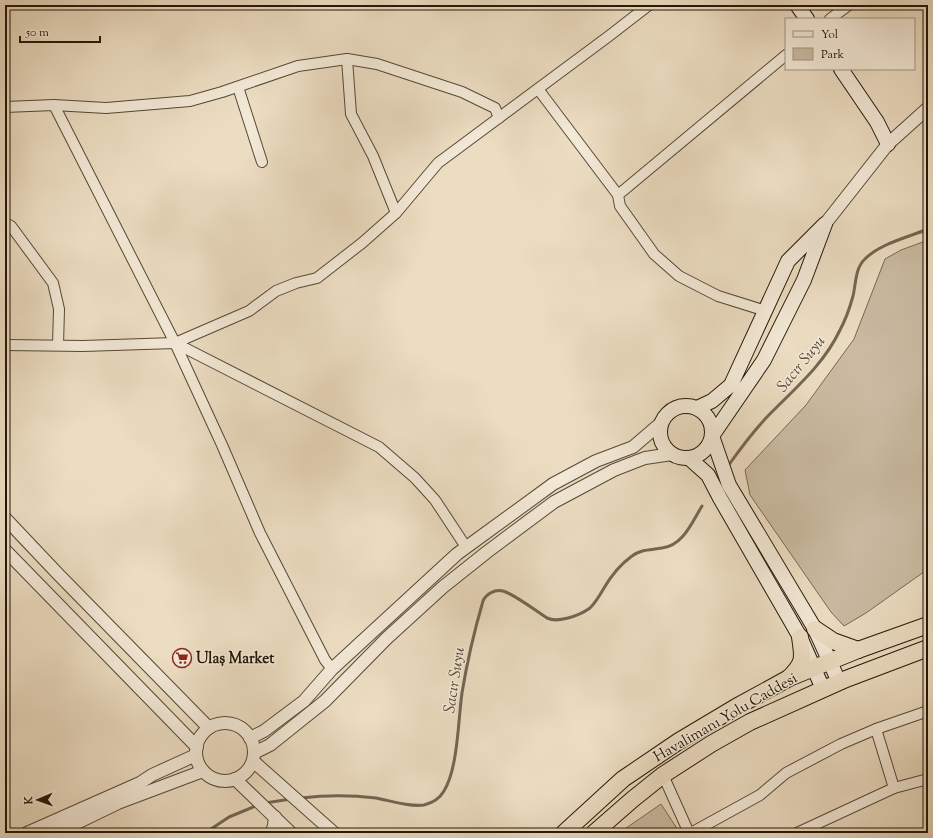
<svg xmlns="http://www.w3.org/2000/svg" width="933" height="838" viewBox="0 0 933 838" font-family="'Sorts Mill Goudy',serif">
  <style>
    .green { fill: #cabba2; stroke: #766955 }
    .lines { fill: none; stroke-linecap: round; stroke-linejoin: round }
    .stream { stroke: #736652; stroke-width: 3 }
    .minor-casing { stroke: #554836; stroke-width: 12 }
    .tertiary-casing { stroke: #554836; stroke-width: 14 }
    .secondary-casing { stroke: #231708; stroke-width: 16 }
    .trunk-casing { stroke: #231708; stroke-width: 18 }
    .minor { stroke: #f3e9d7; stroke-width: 10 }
    .tertiary { stroke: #f3e9d7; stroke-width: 12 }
    .secondary { stroke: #f3e9d7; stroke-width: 14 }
    .trunk { stroke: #ecddc2; stroke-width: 16 }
    .labels { text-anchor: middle; stroke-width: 3; stroke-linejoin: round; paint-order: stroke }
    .poi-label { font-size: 15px; font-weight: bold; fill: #231708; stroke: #f3e9d7; text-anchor: start }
    .street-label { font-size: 15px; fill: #231708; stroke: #f3e9d7 }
    .water-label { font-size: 16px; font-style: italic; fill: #584b39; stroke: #f3e9d7 }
  </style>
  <rect width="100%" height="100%" fill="#ecddc2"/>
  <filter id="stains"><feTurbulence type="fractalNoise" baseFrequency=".005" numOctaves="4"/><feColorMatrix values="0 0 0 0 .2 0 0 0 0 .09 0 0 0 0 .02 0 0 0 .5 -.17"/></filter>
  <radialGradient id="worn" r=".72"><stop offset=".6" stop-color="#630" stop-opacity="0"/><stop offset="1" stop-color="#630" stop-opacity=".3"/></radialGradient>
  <g class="green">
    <polygon points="928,240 928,569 866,613 844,626 831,612 750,495 745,470 806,405 854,339 885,259 901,250"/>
    <polygon points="661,804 680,833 619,833"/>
  </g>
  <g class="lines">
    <g class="stream">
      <path d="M 728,466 C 740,449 752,433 766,418 C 793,390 823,366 840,330 C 846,319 850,307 853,296 C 856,284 855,268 865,259 C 879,244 909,237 928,229"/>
      <path d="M 301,798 C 326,795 351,795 376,798 C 392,801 408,807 424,805 C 432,803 440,798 444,791 C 458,768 458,721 462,693 C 467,662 474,632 483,601 C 486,594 495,589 503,591 C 514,594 536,611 547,618 C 554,621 560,620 568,618 C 576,616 583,613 590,608 C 596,602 600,595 604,588 C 611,576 621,564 632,556 C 641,549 651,550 662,548 C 683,546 692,522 702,506"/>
      <polyline points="265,803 291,799"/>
      <polyline points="205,833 229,817 258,805"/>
    </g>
    <g class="minor-casing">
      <g id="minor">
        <polyline points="830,19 849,5"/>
        <polyline points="347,59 351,114 373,156 396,213"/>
        <polyline points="238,87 262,162"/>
        <polyline points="538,89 618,195"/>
        <polyline points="54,105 175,343 222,445 260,533 325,660 332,669"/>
        <polyline points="5,107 54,105 106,108 190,101 222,92 298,66 347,59 377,64 462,92 495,108 499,118"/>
        <polyline points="5,223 11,226 53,283 59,309 58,345"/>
        <polyline points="766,311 718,296 679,276 654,254 620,206 618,195 786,55"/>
        <polyline points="175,343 249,311 276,291 296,283 317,278 362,243 396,213 438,163 609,36 649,5"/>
        <polyline points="5,345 83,346 175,343 379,447 415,478 435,500 466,547"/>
        <polyline points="876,729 894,788"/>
        <polyline points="663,775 689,833"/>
        <polyline points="691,833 760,795 786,773 841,744 876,729 928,711"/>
        <polyline points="797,833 894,788 928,779"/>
      </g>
    </g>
    <g class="tertiary-casing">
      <g id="tertiary">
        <polyline points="825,224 888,144 928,108"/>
        <polyline points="5,518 58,574 209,728"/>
        <polyline points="5,550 197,747"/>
        <circle cx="225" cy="752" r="29"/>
        <polyline points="250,738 264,731 304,701 332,669 457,554 553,484 596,461 633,447 661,423"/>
        <polyline points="254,753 270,745 325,701 387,638 443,587 487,552 554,502 614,470 645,458 672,454"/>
        <polyline points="253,761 334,833"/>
        <polyline points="235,779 291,833"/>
        <polyline points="27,833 140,783 152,775 196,755"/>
        <polyline points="56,833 118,803 203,771"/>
        <polyline points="272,833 274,825 275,817"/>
      </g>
    </g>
    <g class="secondary-casing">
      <g id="secondary">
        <polyline points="797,5 807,19"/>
        <polyline points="841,69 877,122 888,144"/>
        <circle cx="686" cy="432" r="26"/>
        <polyline points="697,408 712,401 731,385 788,261 825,224 804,280 764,360 712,436 729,485 815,629 839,682"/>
        <polyline points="689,458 708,475 720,498 800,637 823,689"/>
      </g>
    </g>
    <g class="trunk-casing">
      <g id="trunk">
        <polyline points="815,629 833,641 858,650"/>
        <path d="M 789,678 C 805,662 803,658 800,637"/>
        <polyline points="564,833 623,779 679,741 736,707 789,678 858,650 928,625"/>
        <polyline points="594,833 633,799 663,775 711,744 750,722 846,679 928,648"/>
      </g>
    </g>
    <use href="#minor" class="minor"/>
    <use href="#tertiary" class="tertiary"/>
    <use href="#secondary" class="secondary"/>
    <use href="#trunk" class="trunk"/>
  </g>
  <defs>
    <g id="supermarket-ring" transform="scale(1)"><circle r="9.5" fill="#f3e9d7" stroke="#8f2418" stroke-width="1.5"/><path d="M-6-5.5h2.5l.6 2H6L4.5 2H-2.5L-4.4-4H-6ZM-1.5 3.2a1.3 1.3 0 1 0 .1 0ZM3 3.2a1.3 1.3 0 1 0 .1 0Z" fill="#8f2418"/></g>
  </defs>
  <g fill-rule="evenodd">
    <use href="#supermarket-ring" x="182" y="658"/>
  </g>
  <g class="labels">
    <g class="poi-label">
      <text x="196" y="663">Ulaş Market</text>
    </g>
    <g class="street-label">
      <text transform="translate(725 717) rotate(-30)" y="5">Havalimanı Yolu Caddesi</text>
    </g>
    <g class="water-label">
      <text transform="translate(800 363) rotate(-51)" y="6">Sacır Suyu</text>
      <text transform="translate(453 680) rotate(-81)" y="6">Sacır Suyu</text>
    </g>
  </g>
  <rect width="933" height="838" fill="none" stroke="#ecddc2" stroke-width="20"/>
  <rect x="6" y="6" width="921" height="826" fill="none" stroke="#231708" stroke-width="2"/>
  <rect x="10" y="10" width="913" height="818" fill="none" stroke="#231708"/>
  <rect x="785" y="18" width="130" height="52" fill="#f3e9d7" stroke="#a09584"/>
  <rect x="793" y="31" width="20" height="6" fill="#f3e9d7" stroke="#a09584"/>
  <text x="821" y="38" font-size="12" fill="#231708">Yol</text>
  <rect x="793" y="48" width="20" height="12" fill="#cabba2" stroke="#a09584"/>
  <text x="821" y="58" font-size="12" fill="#231708">Park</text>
  <g transform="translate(38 800) rotate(268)" stroke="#f3e9d7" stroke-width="3" paint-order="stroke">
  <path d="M0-3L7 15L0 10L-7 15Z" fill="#231708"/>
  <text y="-6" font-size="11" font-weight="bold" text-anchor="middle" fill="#231708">K</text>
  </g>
  <path d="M20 36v6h80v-6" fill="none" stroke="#231708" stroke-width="2"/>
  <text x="26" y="36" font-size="12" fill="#231708" stroke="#f3e9d7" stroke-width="3" paint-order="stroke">50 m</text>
  <rect width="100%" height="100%" filter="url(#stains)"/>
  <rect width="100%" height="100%" fill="url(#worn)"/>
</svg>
